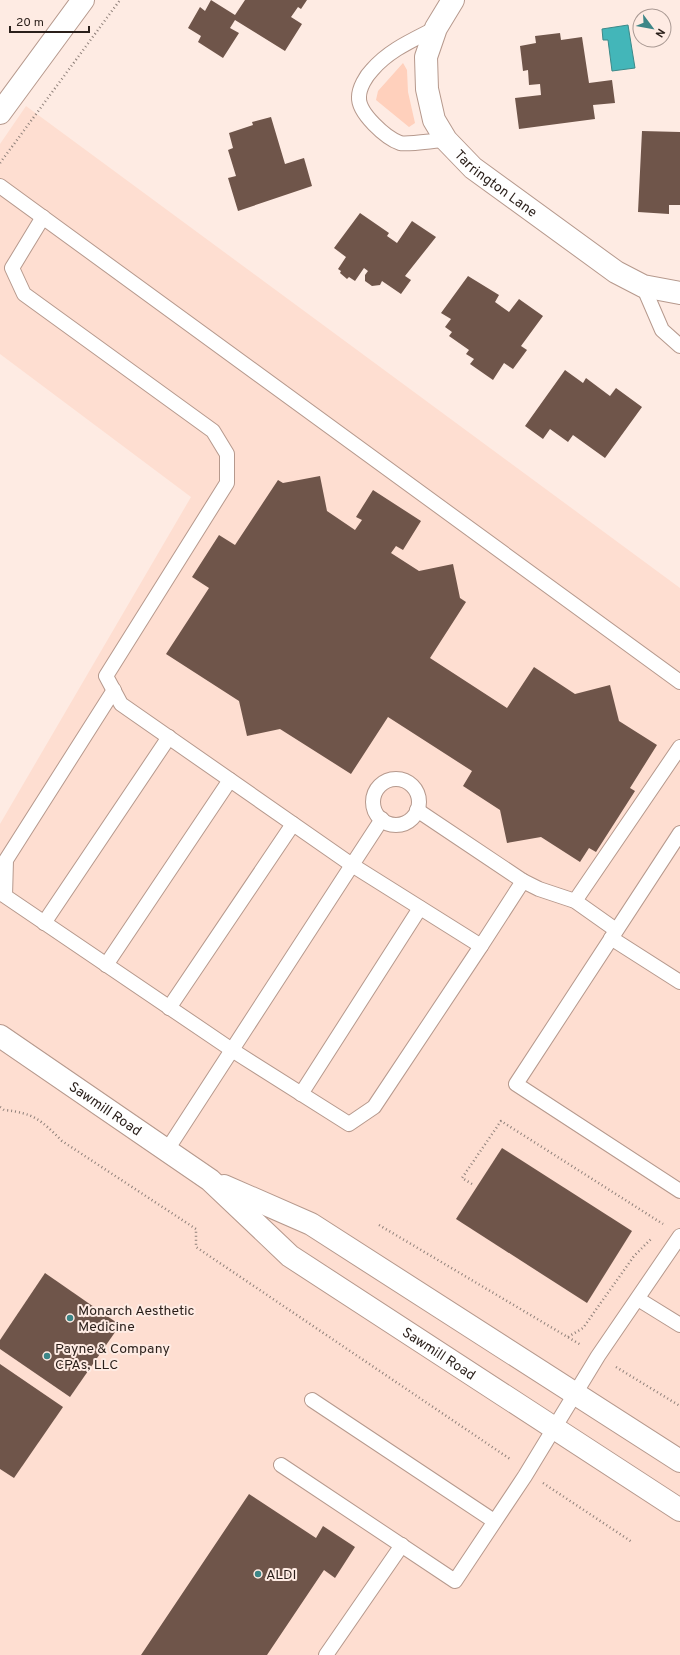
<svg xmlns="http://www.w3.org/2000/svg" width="680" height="1655" viewBox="0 0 680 1655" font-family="Overpass,sans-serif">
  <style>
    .built { fill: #feded1 }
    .green { fill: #ffd0bc }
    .water { fill: #43b6b9; stroke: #3c8989 }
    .building { fill: #6f554a }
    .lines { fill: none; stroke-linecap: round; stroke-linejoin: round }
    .lane-casing { stroke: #b6998d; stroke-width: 16 }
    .street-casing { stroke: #b6998d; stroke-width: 24 }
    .secondary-casing { stroke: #b6998d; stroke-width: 24 }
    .path { stroke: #8f807a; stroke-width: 2.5; stroke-dasharray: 1 3; stroke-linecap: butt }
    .lane { stroke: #fff; stroke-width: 14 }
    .street { stroke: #fff; stroke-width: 22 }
    .secondary { stroke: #fff; stroke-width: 22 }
    .poi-dot { fill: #3d8687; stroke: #feebe3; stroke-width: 1.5 }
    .labels { text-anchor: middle; stroke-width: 4; stroke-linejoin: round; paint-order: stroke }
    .street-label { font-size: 14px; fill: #2a1f1a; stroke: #feebe3 }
    .poi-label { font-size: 14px; fill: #2a1f1a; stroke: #feebe3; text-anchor: start }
  </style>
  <rect width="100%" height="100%" fill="#feebe3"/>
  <polygon class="built" points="26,106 680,588 680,1655 0,1655 0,824 191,497 0,354 0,144"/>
  <polygon class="green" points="403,63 407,70 408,92 415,123 409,127 376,100 378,91"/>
  <polygon class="water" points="628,25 635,68 612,71 608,40 603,40 602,29"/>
  <g class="building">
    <polygon points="211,0 235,15 245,0 307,0 301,9 298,7 291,17 302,24 285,51 235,20 230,28 239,33 223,58 198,42 201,36 188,28 200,7 205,11"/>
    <polygon points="560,33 561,40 582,37 589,83 612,80 615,103 593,105 595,119 519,129 515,98 541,95 540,84 529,85 528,70 523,71 520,46 536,43 535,36"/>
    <polygon points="271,117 285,164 304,158 312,186 238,211 228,178 236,176 228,150 233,148 229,133 253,125 252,122"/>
    <polygon points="642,131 680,132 680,205 669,205 669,214 638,212"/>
    <polygon points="360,213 389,233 387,236 397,243 412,221 436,237 405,276 411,280 401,294 382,281 380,285 372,286 365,281 365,275 368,271 364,268 355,281 349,277 347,279 340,273 341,271 338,269 346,257 334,248"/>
    <polygon points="468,276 499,295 495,302 509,312 519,299 543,316 521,346 527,350 513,369 504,363 493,380 470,364 474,359 466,354 469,350 449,336 452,332 445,327 451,319 441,313"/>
    <polygon points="565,370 583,383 586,378 610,396 616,388 642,407 605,458 573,435 568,442 550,429 543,439 525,426"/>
    <polygon points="320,476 327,511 355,530 362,520 356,517 373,490 421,521 403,550 396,546 391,553 419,571 453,564 460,598 466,602 430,658 507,708 534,667 575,694 610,685 619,721 657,745 630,788 635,791 596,852 589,848 580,862 541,837 507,843 500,810 463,786 472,771 388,717 351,774 280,729 247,736 239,701 166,654 209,588 192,577 219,535 235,545 278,480 283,483"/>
    <polygon points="502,1148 632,1231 587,1303 456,1219"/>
    <polygon points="45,1273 120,1325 70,1397 0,1349 0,1340"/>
    <polygon points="0,1364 63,1407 14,1478 0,1469"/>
    <polygon points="249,1494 316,1538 323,1526 355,1547 335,1578 324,1570 267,1655 141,1655"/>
  </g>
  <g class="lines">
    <g class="lane-casing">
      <g id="lane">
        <path d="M 436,28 C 413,40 389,50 372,70 C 366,76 359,88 359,97 C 358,113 386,138 400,143 C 407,145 437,140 446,140"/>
        <polyline points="0,186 680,682"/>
        <polyline points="43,217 12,268 24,294 213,431 227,454 227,483 106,676 121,704 352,865 382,819"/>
        <polyline points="643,286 662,330 680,346"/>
        <polyline points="114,690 6,860 5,896 232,1050 349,1124 374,1107 481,946"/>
        <circle cx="396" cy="802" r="23"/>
        <polyline points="417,810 523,881"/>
        <polyline points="680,833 516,1084 680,1191"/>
        <polyline points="575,901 680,747"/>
        <polyline points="44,923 169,737"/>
        <polyline points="611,938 680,982"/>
        <polyline points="106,965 230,780"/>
        <polyline points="169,1008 293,824"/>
        <polyline points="301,1094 420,908"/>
        <polyline points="167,1150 352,865 481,946 523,881 539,889 575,901 616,930"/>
        <polyline points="638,1299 680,1325"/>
        <polyline points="312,1400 494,1521"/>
        <polyline points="281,1465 455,1581 525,1476 598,1356 680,1236"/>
        <polyline points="326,1655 402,1545"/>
      </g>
    </g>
    <g class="street-casing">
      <g id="street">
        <path id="s1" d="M 453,0 L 436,28 L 426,57 L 427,89 L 434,120 L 446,140 L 473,168 L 616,272 L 643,286 L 680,293"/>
      </g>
    </g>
    <g class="secondary-casing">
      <g id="secondary">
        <polyline points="0,113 83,0"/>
        <path id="s2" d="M 0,1036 L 210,1180 L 290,1256 L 680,1510"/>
        <polyline points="224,1186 311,1224 680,1461"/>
      </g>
    </g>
    <g class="path">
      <polyline points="0,163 120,0"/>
      <path d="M 0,1107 L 4,1110 C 34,1113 41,1120 62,1141 L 196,1229 L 196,1247 L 510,1459"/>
      <polyline points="472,1184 462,1178 501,1121 663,1224"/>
      <polyline points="379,1225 581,1345"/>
      <polyline points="568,1337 583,1328 634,1256 651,1239"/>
      <polyline points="616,1367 680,1406"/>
      <polyline points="543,1483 632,1542"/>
    </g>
    <use href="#lane" class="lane"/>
    <use href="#street" class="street"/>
    <use href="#secondary" class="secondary"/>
  </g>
  <g class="poi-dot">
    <circle cx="70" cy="1318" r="4"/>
    <circle cx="47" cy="1356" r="4"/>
    <circle cx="258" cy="1574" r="4"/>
  </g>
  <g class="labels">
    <g class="street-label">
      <text dy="5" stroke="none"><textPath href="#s1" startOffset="217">Tarrington Lane</textPath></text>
      <text dy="5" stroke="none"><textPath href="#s2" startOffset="128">Sawmill Road</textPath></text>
      <text dy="5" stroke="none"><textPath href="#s2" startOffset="543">Sawmill Road</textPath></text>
    </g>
    <g class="poi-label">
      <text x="78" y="1315">Monarch Aesthetic<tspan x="78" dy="16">Medicine</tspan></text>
      <text x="55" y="1353">Payne &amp; Company<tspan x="55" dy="16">CPAs, LLC</tspan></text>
      <text x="266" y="1579">ALDI</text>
    </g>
  </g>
  <g transform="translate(652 28) rotate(122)"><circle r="19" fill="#feebe3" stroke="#a99993"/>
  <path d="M0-3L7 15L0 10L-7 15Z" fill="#3d8687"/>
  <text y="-6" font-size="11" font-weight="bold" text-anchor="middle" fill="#2a1f1a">N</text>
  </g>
  <path d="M10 26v6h79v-6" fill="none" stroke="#2a1f1a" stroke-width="2"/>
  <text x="16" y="26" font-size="12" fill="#2a1f1a" stroke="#feebe3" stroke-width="3" paint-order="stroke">20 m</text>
</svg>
